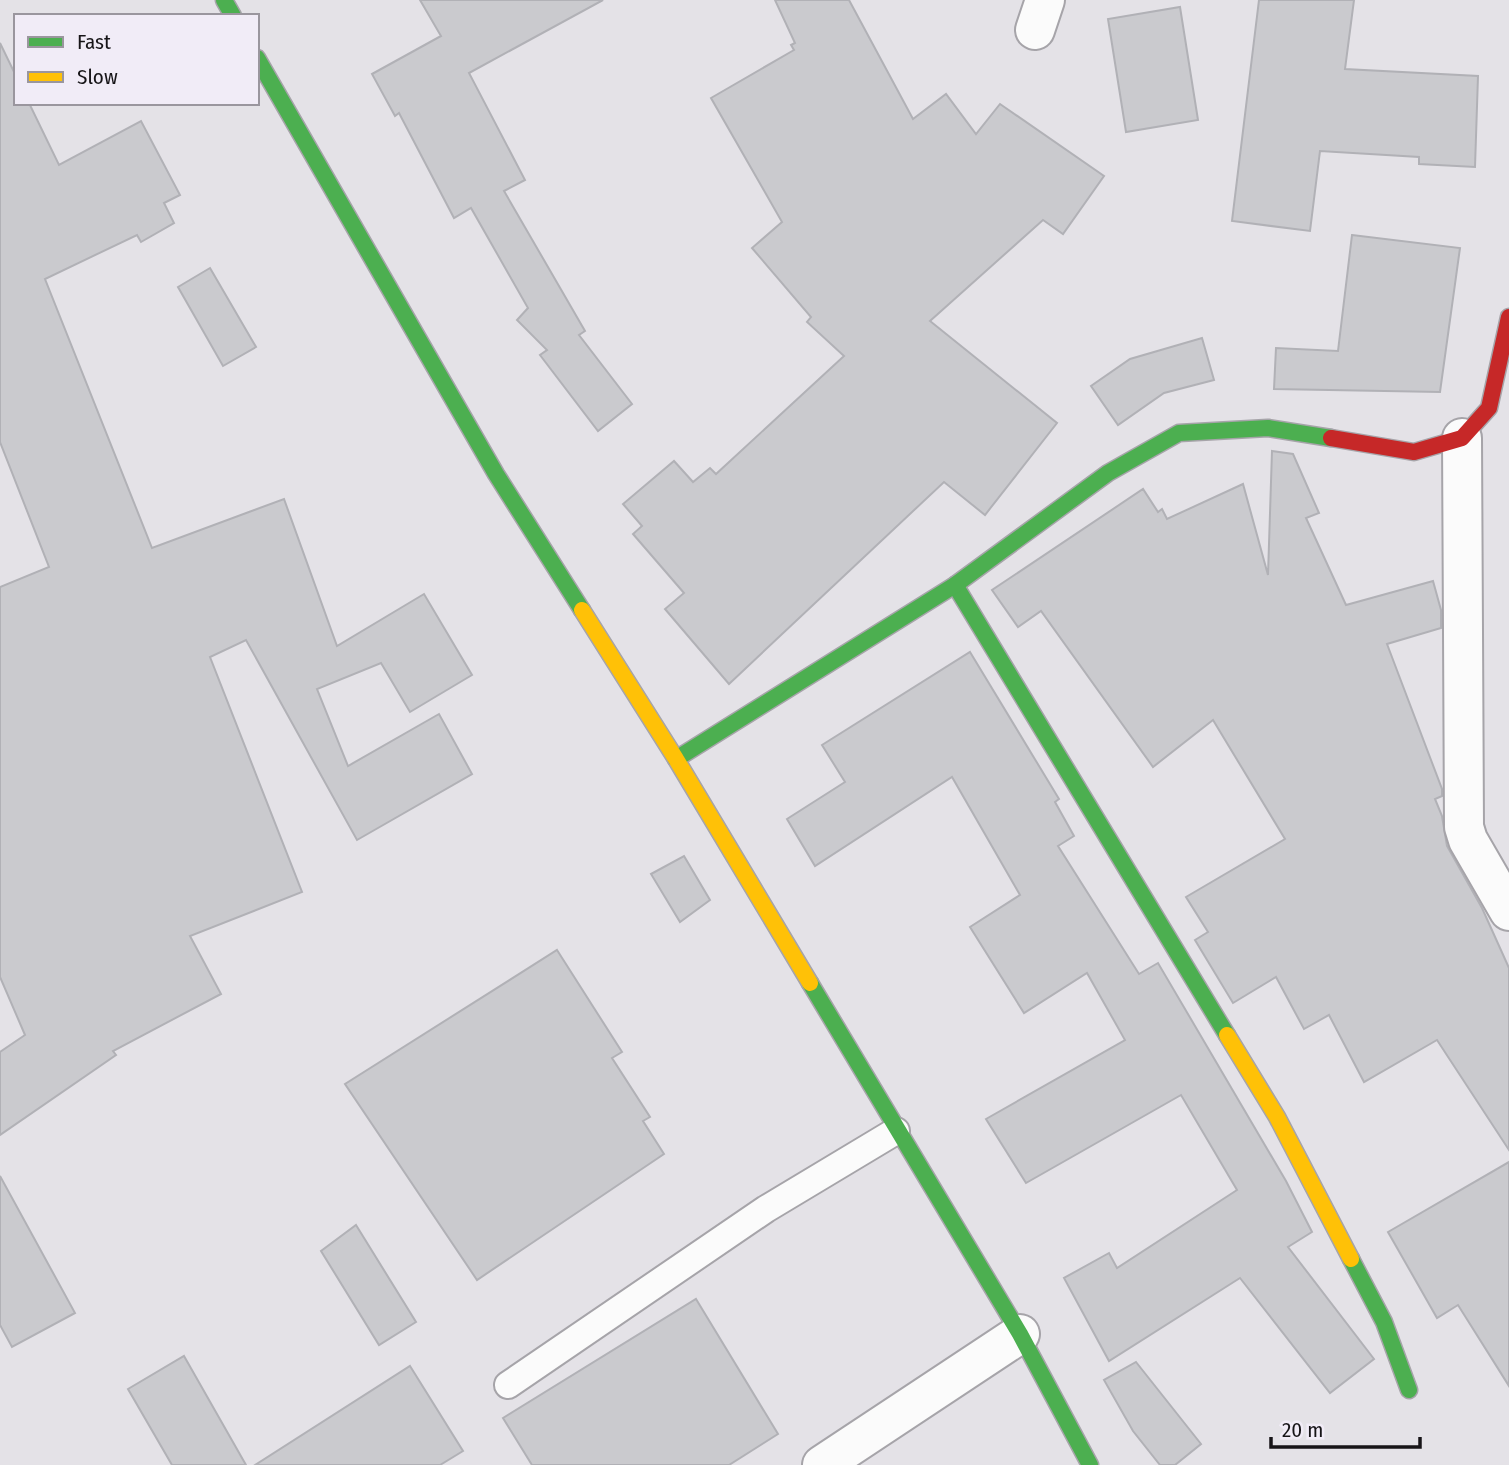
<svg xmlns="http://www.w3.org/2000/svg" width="1509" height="1465" viewBox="0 0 1509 1465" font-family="'Fira Sans Condensed',sans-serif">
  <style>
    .building { fill: #cacace; stroke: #b1b1b6; stroke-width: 2 }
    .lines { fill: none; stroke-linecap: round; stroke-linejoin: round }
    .lane-casing { stroke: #a6a4a9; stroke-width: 30 }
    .street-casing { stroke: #a6a4a9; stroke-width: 42 }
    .fast-casing { stroke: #a6a4a9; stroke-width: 19 }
    .slow-casing { stroke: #a6a4a9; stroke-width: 19 }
    .jam-casing { stroke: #a6a4a9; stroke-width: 19 }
    .lane { stroke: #fbfbfb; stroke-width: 26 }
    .street { stroke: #fbfbfb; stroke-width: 38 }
    .fast { stroke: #4caf50; stroke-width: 16 }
    .slow { stroke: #ffc107; stroke-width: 16 }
    .jam { stroke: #c62828; stroke-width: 16 }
  </style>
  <rect width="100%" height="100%" fill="#e4e2e7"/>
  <g class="building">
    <polygon points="420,0 603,0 469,73 525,180 504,191 585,331 579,335 632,404 598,431 540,355 547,350 517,320 528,308 471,208 454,218 399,113 395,116 372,74 441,36"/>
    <polygon points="775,0 849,0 913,119 946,94 976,134 1000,104 1104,176 1063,234 1043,220 930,321 1057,423 985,515 944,482 729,684 665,609 684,593 633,534 642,526 623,504 674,461 693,482 710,468 716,474 844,356 807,322 811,317 752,248 782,222 711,98 794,50 791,45 795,43"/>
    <polygon points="1259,0 1354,0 1345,69 1478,76 1475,167 1419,164 1419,157 1320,151 1310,231 1232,221"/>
    <polygon points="1180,7 1198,120 1126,132 1108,19"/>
    <polygon points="0,43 16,76 16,103 29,103 59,165 141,121 180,195 164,203 174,223 141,242 137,235 45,279 152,548 284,499 337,646 424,594 472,675 410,712 381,663 317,689 348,766 439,714 472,774 357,840 246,640 210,657 302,892 190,936 221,994 113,1051 116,1055 0,1135 0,1052 25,1035 0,977 0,587 49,567 0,442"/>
    <polygon points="1352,235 1460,248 1440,392 1274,389 1276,348 1338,351"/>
    <polygon points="210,268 256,347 223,366 178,287"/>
    <polygon points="1202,338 1214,380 1164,393 1118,425 1091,386 1130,359"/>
    <polygon points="1272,451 1293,454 1319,513 1306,518 1346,605 1433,581 1441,610 1441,628 1387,644 1442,789 1442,796 1435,799 1442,816 1447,846 1482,908 1509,968 1509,1150 1437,1040 1364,1082 1329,1015 1304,1029 1276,977 1233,1003 1195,940 1208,932 1186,897 1285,839 1213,720 1153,767 1041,611 1018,627 992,590 1143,489 1158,512 1162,509 1167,519 1243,484 1268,575"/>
    <polygon points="970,652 1059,799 1055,802 1074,836 1058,846 1139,974 1158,963 1286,1181 1312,1232 1288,1247 1374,1359 1330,1393 1240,1278 1109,1361 1064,1278 1109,1253 1117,1268 1237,1190 1181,1095 1026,1183 986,1119 1125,1040 1087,973 1024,1013 970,927 1020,895 952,777 815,866 787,819 845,782 822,745"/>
    <polygon points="684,856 710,900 680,922 651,874"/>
    <polygon points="557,950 622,1052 612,1058 650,1117 643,1121 664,1154 477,1280 345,1084"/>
    <polygon points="1509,1162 1509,1386 1458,1305 1437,1318 1388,1232"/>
    <polygon points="0,1176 75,1313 12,1347 0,1325"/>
    <polygon points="356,1225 416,1322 379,1345 321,1251"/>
    <polygon points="696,1299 778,1434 729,1465 532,1465 503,1418"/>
    <polygon points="184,1356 246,1465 172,1465 128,1389"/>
    <polygon points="1136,1362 1201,1444 1175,1465 1160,1465 1133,1431 1104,1380"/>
    <polygon points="410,1366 463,1451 440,1465 255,1465"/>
  </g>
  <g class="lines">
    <g class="lane-casing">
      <polyline id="lane" points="508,1385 766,1209 896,1131"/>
    </g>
    <g class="street-casing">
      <g id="street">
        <polyline points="1035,30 1045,0"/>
        <polyline points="1462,438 1464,827 1468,840 1509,911"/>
        <polyline points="822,1465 1020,1334"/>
      </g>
    </g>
    <g class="fast-casing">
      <g id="fast">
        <polyline points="224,0 233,16"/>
        <polyline points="257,58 496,474 582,610"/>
        <polyline points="955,585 1227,1035"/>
        <polyline points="676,759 955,585 1108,473 1179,433 1268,428 1331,438"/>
        <polyline points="810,983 1020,1334 1090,1465"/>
        <polyline points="1351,1259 1384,1322 1409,1390"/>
      </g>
    </g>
    <g class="slow-casing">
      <g id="slow">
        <polyline points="582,610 676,759 810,983"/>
        <polyline points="1227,1035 1277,1117 1351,1259"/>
      </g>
    </g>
    <g class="jam-casing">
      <polyline id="jam" points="1331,438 1414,452 1462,438 1489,408 1509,317"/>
    </g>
    <use href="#lane" class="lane"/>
    <use href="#street" class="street"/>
    <use href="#fast" class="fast"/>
    <use href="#slow" class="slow"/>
    <use href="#jam" class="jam"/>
  </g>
  <rect x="14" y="14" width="245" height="91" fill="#f1ecf7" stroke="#9a969e" stroke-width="2"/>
  <rect x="28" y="37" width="35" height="10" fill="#4caf50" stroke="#9a969e" stroke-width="2"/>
  <text x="77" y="49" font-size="21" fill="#171518">Fast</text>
  <rect x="28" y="72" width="35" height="10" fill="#ffc107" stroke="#9a969e" stroke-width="2"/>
  <text x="77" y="84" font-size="21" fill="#171518">Slow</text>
  <path d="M1271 1437v10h149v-10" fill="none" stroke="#171518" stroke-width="3.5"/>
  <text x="1282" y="1437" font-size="21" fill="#171518" stroke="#f1ecf7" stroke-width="5" paint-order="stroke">20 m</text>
</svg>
